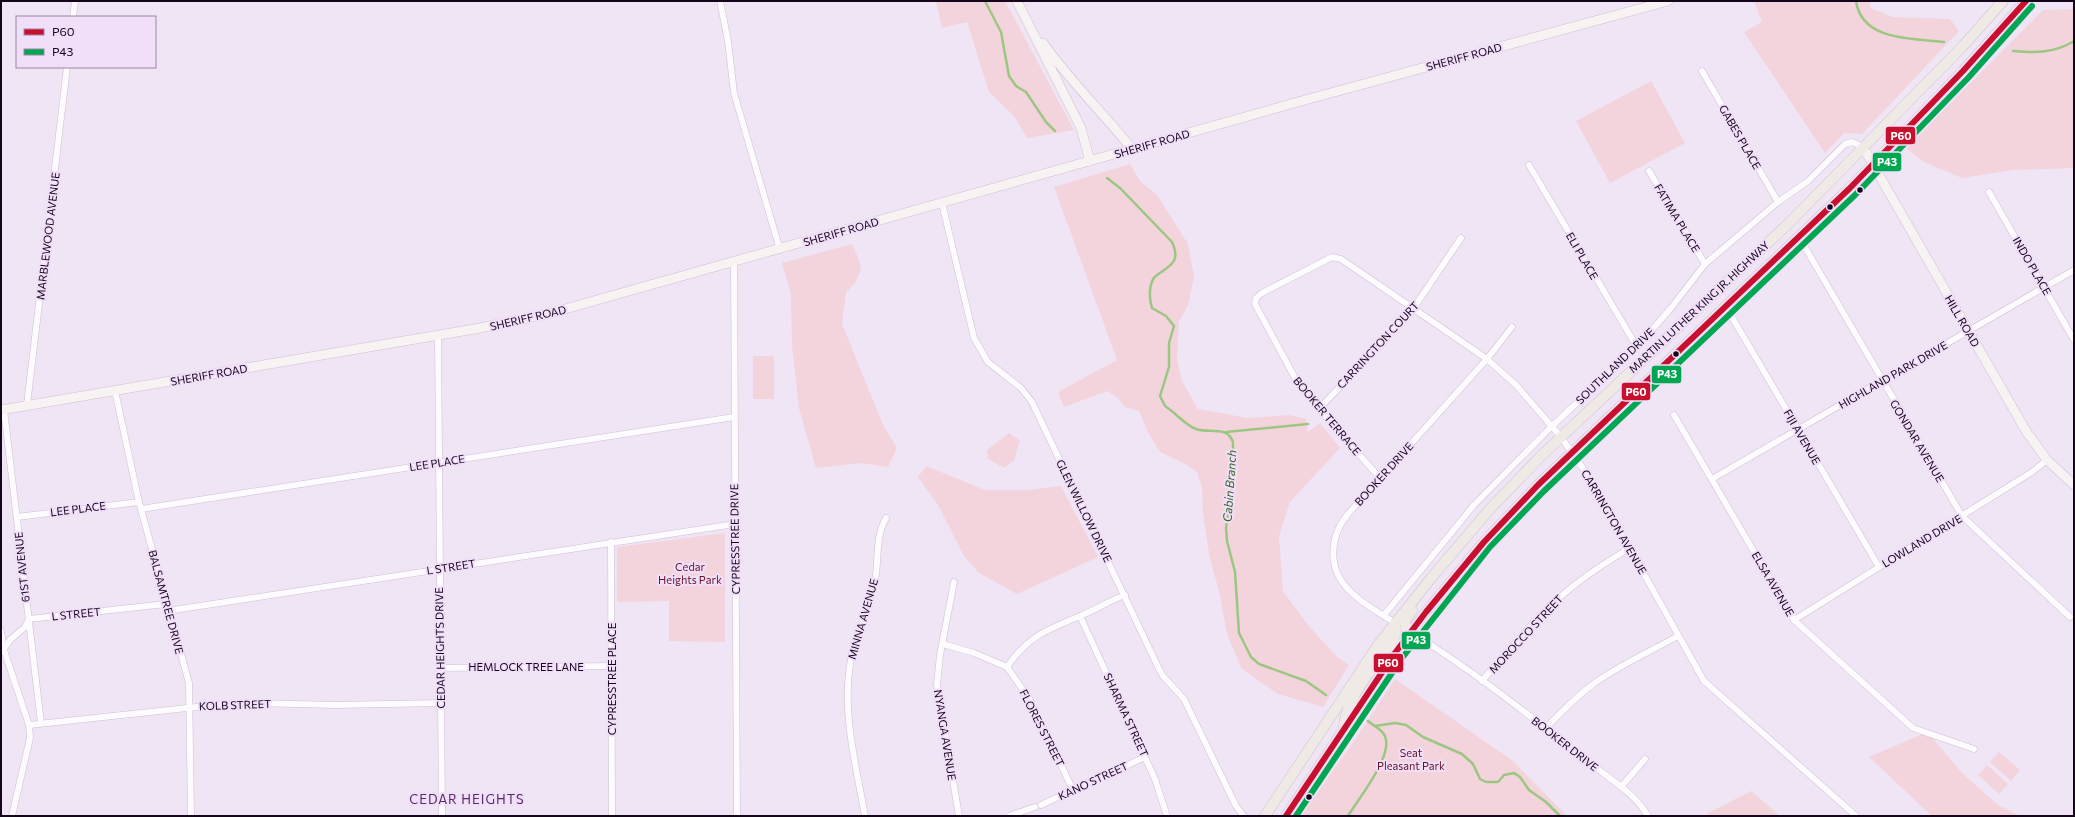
<svg xmlns="http://www.w3.org/2000/svg" width="2075" height="817" viewBox="0 0 2075 817" font-family="Commissioner,sans-serif">
  <style>
    .green { fill: #f3d4dc }
    .lines { fill: none; stroke-linecap: round; stroke-linejoin: round }
    .stream { stroke: #9cc783; stroke-width: 2.5 }
    .street-casing { stroke: #cdc0d4; stroke-width: 7 }
    .secondary-casing { stroke: #cdc0d4; stroke-width: 10 }
    .primary-casing { stroke: #cbc3cd; stroke-width: 11 }
    .street { stroke: #fdfbfd; stroke-width: 6 }
    .secondary { stroke: #f6f3f2; stroke-width: 9 }
    .primary { stroke: #f0eae6; stroke-width: 10 }
    .bus-1-casing { stroke: #f1dffa; stroke-width: 9 }
    .bus-2-casing { stroke: #f1dffa; stroke-width: 9 }
    .bus-1 { stroke: #c8102e; stroke-width: 6 }
    .bus-2 { stroke: #00a651; stroke-width: 6 }
    .bus-dot { fill: #15051b; stroke: #f1dffa; stroke-width: 1.5 }
    .labels { text-anchor: middle; stroke-width: 4; stroke-linejoin: round; paint-order: stroke }
    .street-label { font-size: 11px; fill: #15051b; stroke: #f1dffa }
    .park-label { font-size: 11px; fill: #621423; stroke: #f1dffa }
    .water-label { font-size: 12px; font-style: italic; fill: #3a641f; stroke: #f1dffa }
    .quarter-label { font-size: 13px; letter-spacing: 1px; fill: #552d65; stroke: #f1dffa }
    .line-badge { stroke: #f1dffa; stroke-width: 1.5 }
    .badge-label { font-size: 11px; text-anchor: middle; font-weight: bold; fill: #fff }
  </style>
  <rect width="100%" height="100%" fill="#efe5f4"/>
  <g class="green">
    <polygon points="936,1 1005,1 1074,130 1027,138 1014,116 989,92 967,22 942,28"/>
    <polygon points="1754,1 1869,1 1871,8 1893,17 1950,19 1959,31 1862,134 1844,133 1825,153 1744,32 1762,22"/>
    <polygon points="2074,9 2074,168 2013,170 1962,178 1922,161 1906,148 2043,10"/>
    <polygon points="1651,81 1685,143 1610,183 1576,121"/>
    <polygon points="1130,164 1140,181 1157,195 1188,244 1194,277 1188,305 1179,322 1177,359 1182,381 1198,409 1248,418 1289,415 1306,419 1308,432 1320,423 1340,448 1290,502 1279,536 1283,591 1307,624 1337,657 1349,665 1323,707 1278,694 1242,669 1227,634 1219,591 1210,559 1203,514 1202,488 1197,472 1183,463 1160,452 1148,432 1139,411 1125,407 1117,397 1107,391 1064,407 1058,392 1117,360 1054,187"/>
    <polygon points="852,244 859,260 861,270 855,283 846,292 842,324 883,425 897,448 888,467 861,463 816,468 799,408 792,345 791,294 782,263"/>
    <rect x="753" y="356" width="21" height="43"/>
    <polygon points="1009,433 1020,441 1014,460 1004,468 988,459 987,450"/>
    <polygon points="926,466 985,490 1027,490 1061,486 1098,557 1017,594 979,573 964,556 938,505 918,477"/>
    <polygon points="725,533 725,642 669,641 669,601 617,602 617,547"/>
    <polygon points="1395,679 1513,761 1567,816 1301,816 1352,744"/>
    <polygon points="1927,732 1962,773 1998,805 2020,816 1932,816 1869,757"/>
    <polygon points="1999,752 2020,770 2011,781 1990,762"/>
    <polygon points="1987,765 2008,784 1999,794 1978,775"/>
    <polygon points="1751,791 1780,816 1707,816 1708,813"/>
  </g>
  <g class="lines">
    <g class="stream">
      <polyline points="985,1 1001,32 1009,76 1016,86 1026,92 1046,122 1055,131"/>
      <path d="M 1856,1 C 1862,42 1914,38 1944,42"/>
      <path d="M 2013,51 C 2035,53 2055,53 2074,41"/>
      <path d="M 1107,178 L 1120,188 L 1172,242 C 1181,262 1171,265 1157,275 C 1148,281 1149,299 1152,308 L 1166,316 L 1174,326 L 1169,343 L 1169,367 L 1160,396 L 1165,406 C 1176,413 1185,425 1196,429 C 1209,434 1227,425 1233,442 L 1233,478 L 1226,528 L 1227,541 L 1235,572 L 1239,633 L 1251,657 L 1259,664 L 1306,681 L 1326,695"/>
      <polyline points="1226,432 1308,424"/>
      <polyline points="1375,726 1395,723 1406,725 1423,737 1462,754 1473,764 1480,779 1486,782 1498,782 1504,775 1514,773 1520,777 1529,790 1546,802 1560,816"/>
      <path d="M 1348,816 C 1358,799 1398,751 1383,733 C 1379,728 1372,725 1368,721"/>
    </g>
    <g class="street-casing">
      <g id="street">
        <polyline points="720,1 728,41 734,93 780,250"/>
        <polyline points="73,17 75,1"/>
        <polyline points="1702,71 1778,202"/>
        <polyline points="1529,165 1637,347"/>
        <polyline points="1649,171 1705,264"/>
        <polyline points="1989,192 2074,340"/>
        <polyline points="942,203 974,338 988,362 1021,388 1032,402 1159,669 1163,676 1184,699 1236,806 1244,816"/>
        <polyline points="1799,237 1962,516 2070,617"/>
        <polyline points="734,263 737,816"/>
        <polyline points="1726,307 1879,567"/>
        <polyline points="438,335 442,816"/>
        <polyline points="115,391 139,502 189,683 191,816"/>
        <polyline points="27,405 67,67"/>
        <polyline points="1319,409 1413,309 1461,238"/>
        <polyline points="4,410 41,723"/>
        <polyline points="1674,415 1794,620 1913,728 1974,749"/>
        <polyline points="1380,478 1319,409 1295,378 1255,304 1256,298 1262,293 1332,257 1341,259 1487,359 1516,385 1561,437 1593,483 1704,681 1856,816"/>
        <polyline points="1712,479 2074,270"/>
        <polyline points="141,509 734,417"/>
        <polyline points="17,517 139,502"/>
        <polyline points="611,542 612,816"/>
        <polyline points="954,582 940,655 937,685 959,816"/>
        <polyline points="167,611 735,524"/>
        <polyline points="1384,615 1474,505 1552,426 1637,347 1671,308 1705,264 1778,202 1808,181 1845,144 1852,142 1863,147"/>
        <polyline points="1080,616 1155,779 1167,816"/>
        <polyline points="1794,620 2032,472 2047,460"/>
        <path d="M 1395,623 C 1380,613 1362,604 1350,591 C 1327,569 1329,537 1348,514 L 1487,359 L 1512,327"/>
        <polyline points="1,631 4,650 29,725 30,738 12,816"/>
        <path d="M 1410,632 C 1473,670 1530,716 1587,761 C 1608,778 1634,792 1648,816"/>
        <polyline points="943,644 974,653 1007,667 1030,700 1073,790"/>
        <polyline points="3,650 10,640 25,627 29,619 166,604"/>
        <path d="M 1007,667 C 1028,636 1047,630 1080,616 C 1095,610 1109,601 1125,595"/>
        <polyline points="441,668 612,666"/>
        <path d="M 1482,681 C 1509,650 1535,618 1566,592 C 1586,575 1608,561 1630,548"/>
        <polyline points="29,725 215,705 253,703 336,705 441,703"/>
        <path d="M 1546,728 C 1562,711 1578,695 1596,682 C 1622,664 1651,651 1678,636"/>
        <polyline points="1621,787 1645,759"/>
        <polyline points="1041,805 1145,757"/>
        <path d="M 865,816 C 856,765 841,711 851,659 C 856,632 869,607 875,581 C 879,560 875,537 886,518"/>
        <polyline points="1009,816 1035,807"/>
      </g>
    </g>
    <g class="secondary-casing">
      <g id="secondary">
        <polyline points="1017,1 1081,128 1090,161"/>
        <path d="M 1043,43 C 1070,81 1103,113 1132,149"/>
        <polyline points="1863,147 2026,431 2047,460 2074,485"/>
        <polyline points="1,410 480,328 551,313 1305,100 1668,1"/>
      </g>
    </g>
    <g class="primary-casing">
      <g id="primary">
        <polyline points="1410,632 1406,629 1405,621 1412,610"/>
        <path d="M 1344,726 C 1345,698 1378,662 1394,639 L 1396,631 L 1395,623"/>
        <polyline points="1265,816 1378,645 1432,577 1490,509 1542,455 1790,222 1963,46 2003,1"/>
        <polyline points="1286,816 1395,653 1426,612 1484,542 1538,485 1849,189 1963,71 2026,1"/>
      </g>
    </g>
    <use href="#street" class="street"/>
    <use href="#secondary" class="secondary"/>
    <use href="#primary" class="primary"/>
    <g class="bus-1-casing">
      <polyline id="bus-1" points="1286,816 1395,653 1426,612 1484,542 1538,485 1849,189 1963,71 2026,1"/>
    </g>
    <g class="bus-2-casing">
      <polyline id="bus-2" points="1296,816 1402,658 1490,547 1544,491 1855,195 1969,77 2032,6"/>
    </g>
    <use href="#bus-1" class="bus-1"/>
    <use href="#bus-2" class="bus-2"/>
  </g>
  <g class="bus-dot">
    <circle cx="1860" cy="190" r="3.5"/>
    <circle cx="1830" cy="207" r="3.5"/>
    <circle cx="1676" cy="354" r="3.5"/>
    <circle cx="1309" cy="797" r="3.5"/>
  </g>
  <g class="labels">
    <g class="street-label">
      <text transform="translate(1464 57) rotate(-15)" y="4">SHERIFF ROAD</text>
      <text transform="translate(1740 137) rotate(60)" y="4">GABES PLACE</text>
      <text transform="translate(1152 144) rotate(-16)" y="4">SHERIFF ROAD</text>
      <text transform="translate(1677 218) rotate(59)" y="4">FATIMA PLACE</text>
      <text transform="translate(841 232) rotate(-16)" y="4">SHERIFF ROAD</text>
      <text transform="translate(48 236) rotate(-83)" y="4">MARBLEWOOD AVENUE</text>
      <text transform="translate(1582 256) rotate(60)" y="4">ELI PLACE</text>
      <text transform="translate(2032 266) rotate(60)" y="4">INDO PLACE</text>
      <text transform="translate(1699 307) rotate(-43)" y="4">MARTIN LUTHER KING JR. HIGHWAY</text>
      <text transform="translate(528 318) rotate(-13)" y="4">SHERIFF ROAD</text>
      <text transform="translate(1962 321) rotate(60)" y="4">HILL ROAD</text>
      <text transform="translate(1378 345) rotate(-47)" y="4">CARRINGTON COURT</text>
      <text transform="translate(1615 366) rotate(-44)" y="4">SOUTHLAND DRIVE</text>
      <text transform="translate(209 375) rotate(-10)" y="4">SHERIFF ROAD</text>
      <text transform="translate(1893 375) rotate(-30)" y="4">HIGHLAND PARK DRIVE</text>
      <text transform="translate(1327 416) rotate(50)" y="4">BOOKER TERRACE</text>
      <text transform="translate(1802 437) rotate(60)" y="4">FIJI AVENUE</text>
      <text transform="translate(1917 441) rotate(59)" y="4">GONDAR AVENUE</text>
      <text transform="translate(437 463) rotate(-9)" y="4">LEE PLACE</text>
      <text transform="translate(1384 474) rotate(-48)" y="4">BOOKER DRIVE</text>
      <text transform="translate(78 509) rotate(-7)" y="4">LEE PLACE</text>
      <text transform="translate(1084 511) rotate(64)" y="4">GLEN WILLOW DRIVE</text>
      <text transform="translate(1614 522) rotate(60)" y="4">CARRINGTON AVENUE</text>
      <text transform="translate(735 539) rotate(-91)" y="4">CYPRESSTREE DRIVE</text>
      <text transform="translate(1922 541) rotate(-31)" y="4">LOWLAND DRIVE</text>
      <text transform="translate(22 567) rotate(-96)" y="4">61ST AVENUE</text>
      <text transform="translate(451 567) rotate(-9)" y="4">L STREET</text>
      <text transform="translate(1773 584) rotate(60)" y="4">ELSA AVENUE</text>
      <text transform="translate(166 602) rotate(75)" y="4">BALSAMTREE DRIVE</text>
      <text transform="translate(76 614) rotate(-6)" y="4">L STREET</text>
      <text transform="translate(863 619) rotate(-74)" y="4">MINNA AVENUE</text>
      <text transform="translate(1526 634) rotate(-47)" y="4">MOROCCO STREET</text>
      <text transform="translate(440 648) rotate(-91)" y="4">CEDAR HEIGHTS DRIVE</text>
      <text x="526" y="671">HEMLOCK TREE LANE</text>
      <text transform="translate(612 679) rotate(-90)" y="4">CYPRESSTREE PLACE</text>
      <text transform="translate(235 705) rotate(-2)" y="4">KOLB STREET</text>
      <text transform="translate(1126 715) rotate(65)" y="4">SHARMA STREET</text>
      <text transform="translate(1042 728) rotate(63)" y="4">FLORES STREET</text>
      <text transform="translate(945 735) rotate(81)" y="4">NYANGA AVENUE</text>
      <text transform="translate(1565 744) rotate(38)" y="4">BOOKER DRIVE</text>
      <text transform="translate(1093 781) rotate(-25)" y="4">KANO STREET</text>
    </g>
    <g class="park-label">
      <text x="690" y="571">Cedar<tspan x="690" dy="13">Heights Park</tspan></text>
      <text x="1411" y="757">Seat<tspan x="1411" dy="13">Pleasant Park</tspan></text>
    </g>
    <g class="water-label">
      <text transform="translate(1230 486) rotate(-86)" y="4">Cabin Branch</text>
    </g>
    <g class="quarter-label">
      <text x="467" y="804">CEDAR HEIGHTS</text>
    </g>
  </g>
  <g class="line-badge">
    <rect x="1885" y="126" width="31" height="19" rx="4" fill="#c8102e"/>
    <rect x="1872" y="152" width="30" height="20" rx="4" fill="#00a651"/>
    <rect x="1651" y="365" width="31" height="19" rx="4" fill="#00a651"/>
    <rect x="1621" y="382" width="30" height="19" rx="4" fill="#c8102e"/>
    <rect x="1401" y="631" width="30" height="19" rx="4" fill="#00a651"/>
    <rect x="1373" y="653" width="31" height="20" rx="4" fill="#c8102e"/>
  </g>
  <g class="badge-label">
    <text x="1901" y="140">P60</text>
    <text x="1887" y="166">P43</text>
    <text x="1667" y="378">P43</text>
    <text x="1636" y="396">P60</text>
    <text x="1416" y="644">P43</text>
    <text x="1388" y="667">P60</text>
  </g>
  <rect width="2075" height="817" fill="none" stroke="#15051b" stroke-width="4"/>
  <rect x="16" y="16" width="140" height="52" fill="#f1dffa" stroke="#9988a1"/>
  <rect x="24" y="29" width="20" height="6" fill="#c8102e" stroke="#9988a1"/>
  <text x="52" y="36" font-size="12" fill="#15051b">P60</text>
  <rect x="24" y="49" width="20" height="6" fill="#00a651" stroke="#9988a1"/>
  <text x="52" y="56" font-size="12" fill="#15051b">P43</text>
</svg>
